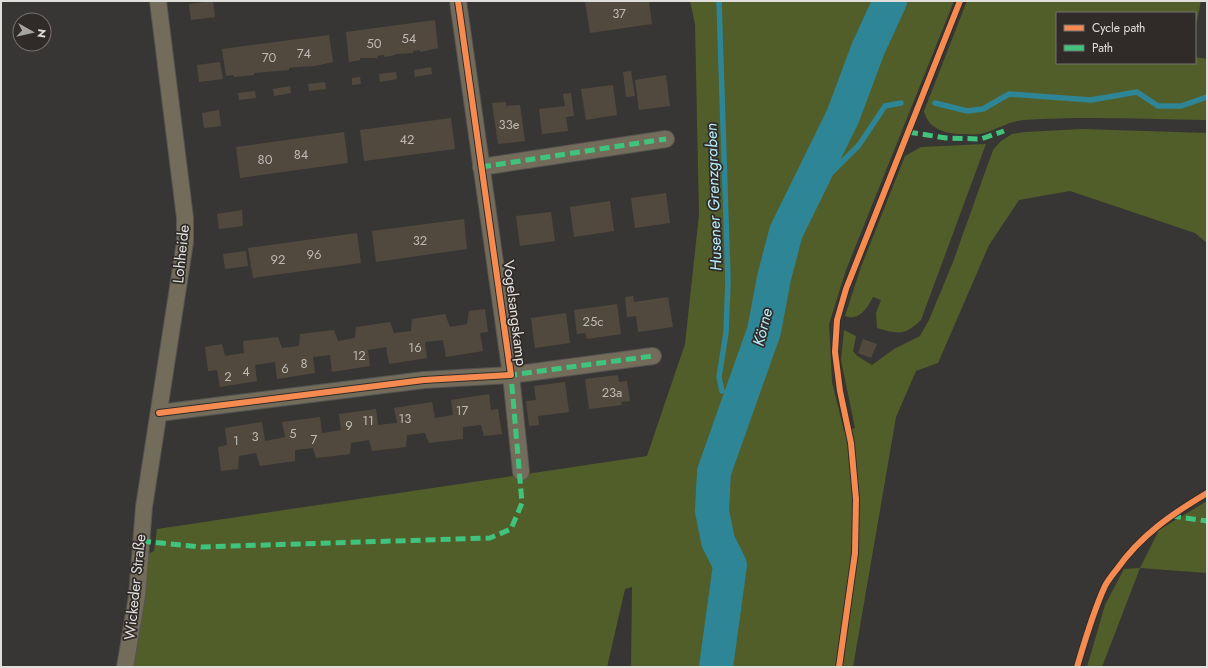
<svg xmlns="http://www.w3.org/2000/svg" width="1208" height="668" viewBox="0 0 1208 668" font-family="Jost,sans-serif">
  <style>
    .green { fill: #525e29 }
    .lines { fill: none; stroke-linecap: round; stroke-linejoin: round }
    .stream { stroke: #2e8595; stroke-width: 5.5 }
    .river { stroke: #2e8595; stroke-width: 34 }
    .building { fill: #52493e }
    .street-casing { stroke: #565453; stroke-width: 18 }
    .street { stroke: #736c5b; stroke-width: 16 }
    .quiet { stroke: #40c37c; stroke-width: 5; stroke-dasharray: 10 5; stroke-linecap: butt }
    .cycleway-casing { stroke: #302b28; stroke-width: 8 }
    .cycleway { stroke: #f68b52; stroke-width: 6 }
    .labels { text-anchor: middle; stroke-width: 3.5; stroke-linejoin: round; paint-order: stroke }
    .number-label { font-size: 13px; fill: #bdbab4 }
    .street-label { font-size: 15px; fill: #e1dfdc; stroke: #302b28 }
    .water-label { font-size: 16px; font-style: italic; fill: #b7edf9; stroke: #302b28 }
  </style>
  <rect width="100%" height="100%" fill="#383634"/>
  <g class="green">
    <polygon points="690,1 954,1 846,270 829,324 832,382 844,431 855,428 841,360 844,330 856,336 853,351 857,356 872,365 894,349 920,336 929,320 953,262 993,150 1000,142 1012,134 1025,132 1082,129 1207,133 1207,243 1195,233 1070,191 1019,200 989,245 938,363 916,371 896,417 853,667 631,667 632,587 625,589 607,667 131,667 148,554 154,551 157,529 647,456 685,344 699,215 695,24"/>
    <path d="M 967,1 L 1201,1 L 1195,30 L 1195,13 L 1057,13 L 1057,63 L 1195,63 L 1195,57 L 1207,59 L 1207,120 C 1146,119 1084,116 1024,120 C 1009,121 995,131 980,134 C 974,135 965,134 959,134 C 943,133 928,128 924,111 Z"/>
    <path d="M 986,144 L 921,320 C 904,336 898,334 877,328 L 876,313 L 881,300 L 873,297 C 868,307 859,322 845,316 L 861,267 L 905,156 L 921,147 Z"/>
    <polygon points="1207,501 1207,573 1140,568 1102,667 1087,667 1105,605 1124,569 1140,568 1159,530"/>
  </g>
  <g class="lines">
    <g class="stream">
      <polyline points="719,1 728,281 726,333 719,377 722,391"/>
      <polyline points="935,103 967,111 983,109 1009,94 1091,100 1137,92 1158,106 1181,106 1207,97"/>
      <polyline points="813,179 832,172 859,145 885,106 901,103"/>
    </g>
    <polyline class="river" points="716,667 730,565 718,541 712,511 714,472 764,331 774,278 786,232 843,116 868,49 890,1"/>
  </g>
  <g class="building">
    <polygon points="213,1 215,17 191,20 189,4"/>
    <polygon points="585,1 649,1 652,24 590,33"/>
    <polygon points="435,20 438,48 420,52 420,50 413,51 413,53 395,54 395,55 385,57 384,55 377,56 378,58 360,58 360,60 349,62 346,32"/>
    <polygon points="329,35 333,62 315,66 297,67 289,68 289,70 254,73 254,75 234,77 234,75 226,76 222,49"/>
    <polygon points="220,62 223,79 199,82 197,65"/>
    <polygon points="431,67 432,74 415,77 414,70"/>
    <polygon points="631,71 635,96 626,97 623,72"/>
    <polygon points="396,72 397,79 380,82 379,74"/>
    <polygon points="666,75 670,106 639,110 635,80"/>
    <polygon points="360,77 361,84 352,85 352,78"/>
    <polygon points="325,82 326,89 309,91 308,84"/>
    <polygon points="613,85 617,115 586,120 581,89"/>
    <polygon points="290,86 291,93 274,96 273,89"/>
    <polygon points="255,91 256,98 239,100 238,93"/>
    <polygon points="571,93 574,116 566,117 568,131 542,134 539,109 565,106 563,94"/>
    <polygon points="506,102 506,106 520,105 525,141 498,144 492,103"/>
    <polygon points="219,110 221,126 204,128 202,113"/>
    <polygon points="451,118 455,149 364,161 360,130"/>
    <polygon points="344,132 348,163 240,178 236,147"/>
    <polygon points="666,193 670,223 635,228 631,198"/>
    <polygon points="610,201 614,231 574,237 570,207"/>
    <polygon points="242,210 243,226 219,229 217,214"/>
    <polygon points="551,212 555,241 520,246 516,216"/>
    <polygon points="464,219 467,249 376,262 372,231"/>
    <polygon points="357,233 361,263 253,278 248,248"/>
    <polygon points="246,251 248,266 225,269 223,254"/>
    <polygon points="633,296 634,302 668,297 673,327 638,332 636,316 627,317 625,297"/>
    <polygon points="617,304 621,334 587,339 585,333 577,334 574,310"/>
    <polygon points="485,309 488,332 480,333 483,351 446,357 443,340 425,342 427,358 389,364 386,347 368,350 370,366 332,372 330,355 313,357 315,373 277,379 275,362 255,365 257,381 220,387 217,370 208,371 205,347 222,344 225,356 244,353 243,341 278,337 282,348 299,346 300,334 334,330 338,341 355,338 356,327 390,322 394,333 411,331 412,319 445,314 450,327 467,324 469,311"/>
    <polygon points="566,313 570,343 535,348 531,318"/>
    <polygon points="863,339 877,344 871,358 858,353"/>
    <polygon points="618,375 619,382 627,381 630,401 621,402 622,405 589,409 585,379"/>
    <polygon points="565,382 569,412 538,416 539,425 529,426 526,401 536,400 534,386"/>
    <polygon points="489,394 491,410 498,409 502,434 484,436 481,425 463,427 463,439 429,443 425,433 407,435 406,447 372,451 369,440 351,443 350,454 316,458 313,448 295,450 295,461 260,466 256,453 239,456 238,469 221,471 218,447 227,445 225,428 262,422 265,441 285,437 282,422 320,417 322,433 330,432 341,430 339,414 376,409 378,425 387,424 397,423 394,408 432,402 435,418 453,415 451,400"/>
  </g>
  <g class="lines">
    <g class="street-casing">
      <g id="street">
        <polyline points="481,167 666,139"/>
        <polyline points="159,413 424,380 511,375 458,1"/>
        <polyline points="521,472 511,375 653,356"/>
        <polyline points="125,667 137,596 144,507 185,242 185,218 158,1"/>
      </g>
    </g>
    <use href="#street" class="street"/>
    <g class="quiet">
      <polyline points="908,132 946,138 981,139 1004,131"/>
      <polyline points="481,167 666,139"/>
      <polyline points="1171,516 1207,521"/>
      <polyline points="141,541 201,547 490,538 511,529 522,503 511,375 653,356"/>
    </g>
    <g class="cycleway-casing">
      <g id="cycleway">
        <polyline points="159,413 424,380 511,375 458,1"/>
        <polyline points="839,667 855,553 856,499 851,443 840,391 835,352 837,320 846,289 960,1"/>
        <path d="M 1077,667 C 1085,640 1093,612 1105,586 C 1108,580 1113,574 1117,569 C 1141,535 1172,514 1207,493"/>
      </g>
    </g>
    <use href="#cycleway" class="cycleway"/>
  </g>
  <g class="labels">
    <g class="number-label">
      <text x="619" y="18">37</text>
      <text x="409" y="43">54</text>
      <text x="374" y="48">50</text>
      <text x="304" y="58">74</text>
      <text x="269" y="62">70</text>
      <text x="509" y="129">33e</text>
      <text x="407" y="144">42</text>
      <text x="301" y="159">84</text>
      <text x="265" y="164">80</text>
      <text x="420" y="245">32</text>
      <text x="314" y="259">96</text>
      <text x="278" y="264">92</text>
      <text x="593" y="326">25c</text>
      <text x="415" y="352">16</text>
      <text x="359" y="360">12</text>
      <text x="304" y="368">8</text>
      <text x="285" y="373">6</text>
      <text x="246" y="376">4</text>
      <text x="228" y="381">2</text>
      <text x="612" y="397">23a</text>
      <text x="462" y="415">17</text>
      <text x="405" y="423">13</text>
      <text x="368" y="425">11</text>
      <text x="349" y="430">9</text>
      <text x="293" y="438">5</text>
      <text x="255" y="441">3</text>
      <text x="314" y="444">7</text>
      <text x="236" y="445">1</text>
    </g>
    <g class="street-label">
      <text transform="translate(181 254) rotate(-84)" y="5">Lohheide</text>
      <text transform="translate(515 313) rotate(83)" y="5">Vogelsangskamp</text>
      <text transform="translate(135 587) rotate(-84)" y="5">Wickeder Straße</text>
    </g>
    <g class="water-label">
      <text transform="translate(713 197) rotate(-92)" y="6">Husener Grenzgraben</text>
      <text transform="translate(762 327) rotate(-76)" y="6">Körne</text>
    </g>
  </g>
  <rect width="1208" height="668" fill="none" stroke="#e1dfdc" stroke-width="4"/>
  <rect x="1056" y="12" width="140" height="52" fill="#302b28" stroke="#777370"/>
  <rect x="1064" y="25" width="20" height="6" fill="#f68b52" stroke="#777370"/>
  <text x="1092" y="32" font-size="12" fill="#e1dfdc">Cycle path</text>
  <rect x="1064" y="45" width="20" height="6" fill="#40c37c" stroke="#777370"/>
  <text x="1092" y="52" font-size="12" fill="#e1dfdc">Path</text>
  <g transform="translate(32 32) rotate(98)"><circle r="19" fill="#302b28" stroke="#777370"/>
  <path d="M0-3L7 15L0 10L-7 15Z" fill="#a6a4a1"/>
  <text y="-6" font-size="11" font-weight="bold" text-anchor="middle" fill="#e1dfdc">N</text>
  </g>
</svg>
